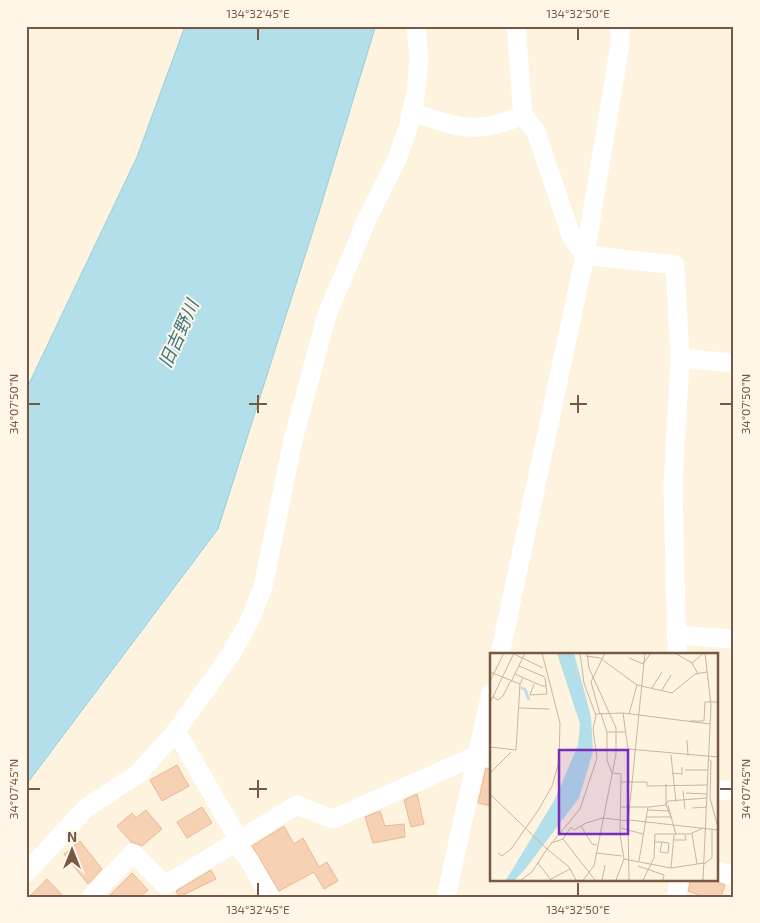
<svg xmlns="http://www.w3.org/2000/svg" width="760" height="923" viewBox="0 0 760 923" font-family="'Exo 2','Noto Sans JP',sans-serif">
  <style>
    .water { fill: #b2dfe9; stroke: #97cfdc }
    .building { fill: #f6d1b4; stroke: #eab793 }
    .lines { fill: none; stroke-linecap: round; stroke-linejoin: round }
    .minor { stroke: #fff; stroke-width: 19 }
    .ticks { fill: none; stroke: #765845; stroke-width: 2 }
    .labels { text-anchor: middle; stroke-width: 4; stroke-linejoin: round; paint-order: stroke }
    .water-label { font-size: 18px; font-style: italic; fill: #3a7685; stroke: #fff6e7 }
    .inset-river { fill: none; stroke: #b2dfe9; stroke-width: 2.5 }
    .inset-road { fill: none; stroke: #c8b5a1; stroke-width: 1 }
    .view { fill: #7b2cbf; fill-opacity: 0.15; stroke: #7b2cbf; stroke-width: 2.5 }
    .inset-edge { fill: none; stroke: #765845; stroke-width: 2.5 }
    .neatline { fill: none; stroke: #765845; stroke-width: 2 }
    .ticks-label { font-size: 12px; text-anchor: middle; fill: #765845 }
  </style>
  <rect width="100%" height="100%" fill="#fef3df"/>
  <polygon class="water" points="185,26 375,28 319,212 218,529 26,785 26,390 137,157"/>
  <g class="building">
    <polygon points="177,765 189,786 162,801 150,780"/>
    <polygon points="486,768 491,769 491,806 478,803"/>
    <polygon points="417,794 424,824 411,827 404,800"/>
    <polygon points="202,807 212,823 187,838 177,822"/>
    <polygon points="146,810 162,829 142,846 131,842 117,826 132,813 136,818"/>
    <polygon points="380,811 385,826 404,824 405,837 373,843 365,817"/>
    <polygon points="284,826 294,844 303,838 319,867 327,862 338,881 324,889 314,872 279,891 252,846"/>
    <polygon points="80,841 102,869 88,884 64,854"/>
    <polygon points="211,870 216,879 179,897 176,891"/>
    <polygon points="132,873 148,890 140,897 108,897"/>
    <polygon points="47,879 64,897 29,897"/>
    <polygon points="691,879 708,879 725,885 721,897 705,897 688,891"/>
  </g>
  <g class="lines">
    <g class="minor">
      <polyline points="516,26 523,115 536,132 572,238 585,255 675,265 680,358 673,486 677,654"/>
      <path d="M 411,112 C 460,127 474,136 523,115"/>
      <polyline points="680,358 734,363"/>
      <polyline points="677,635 734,639"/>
      <polyline points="500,654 585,255 620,44 620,26"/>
      <polyline points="176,731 240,842"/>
      <polyline points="716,791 734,789"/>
      <polyline points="236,844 249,860 270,897"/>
      <polyline points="716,871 734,876"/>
      <polyline points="26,873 86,808 139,773 176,731 231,654 250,620 263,587 293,440 327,315 367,219 397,159 408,128 416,92 419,59 416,26"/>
      <polyline points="91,897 133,853 165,885 297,805 333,819 478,755 491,758"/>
      <polyline points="446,897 491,693"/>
      <polyline points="676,897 679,879"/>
    </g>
  </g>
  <path class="ticks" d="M 258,28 L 258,40M 578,28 L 578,40M 258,395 L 258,413M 578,395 L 578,413M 28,404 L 40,404M 249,404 L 267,404M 570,404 L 587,404M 720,404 L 732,404M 258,780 L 258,798M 28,789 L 40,789M 249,789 L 267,789M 720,789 L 732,789M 258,883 L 258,896M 578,883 L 578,896"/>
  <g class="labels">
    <g class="water-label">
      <text transform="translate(179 334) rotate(-66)" y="6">旧吉野川</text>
    </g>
  </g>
  <g transform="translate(490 653)">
    <rect width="228" height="228" fill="#fef3df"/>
    <path d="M 67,0 L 84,0 L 101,64 L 103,99 L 89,145 L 36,215 L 25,227 L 16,227 L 65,146 L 88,92 L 90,71 Z" fill="#b2dfe9"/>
    <path class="inset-river" d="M 31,35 L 35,36 L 39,47"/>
    <path class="inset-road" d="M 185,0 L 202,10 L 208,21M 24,1 L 53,15M 96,3 L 110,5 L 147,32 L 182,40 L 205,21 L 217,19M 139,5 L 153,11 L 161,0M 202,10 L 214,0M 29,13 L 55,24M 0,19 L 30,31 L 33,25M 25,21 L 52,33 L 56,33 L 55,25M 0,28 L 14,0M 21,29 L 35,0M 44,31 L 40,42 L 57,41 L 56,33M 162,35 L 172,19M 172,37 L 181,22M 3,44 L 8,47 L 13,43 L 20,29M 0,50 L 24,0M 29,55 L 59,56M 133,60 L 138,96 L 228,104M 105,61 L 133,60 L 220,71M 110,61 L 101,29 L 115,0M 111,61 L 117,79 L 117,107 L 122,120 L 131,121 L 130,181 L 134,206 L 126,227M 139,61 L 147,32M 200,68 L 214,68 L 215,49 L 228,49M 117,79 L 135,79M 197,87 L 198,103M 0,94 L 26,97 L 30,31M 181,102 L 186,149M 218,106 L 221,108 L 220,145 L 227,171M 195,117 L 218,117M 0,120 L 21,99M 182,120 L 192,121 L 192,114M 131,129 L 157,129 L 157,133 L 217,132M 193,138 L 195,156M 196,140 L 217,141M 0,141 L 57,196 L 42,219 L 31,227M 178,152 L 186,182M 131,154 L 159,154 L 176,152 L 178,148 L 217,145M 202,155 L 217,154M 158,157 L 179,158M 157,164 L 181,164 L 176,152 L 176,131M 139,167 L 228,177M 91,173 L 102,191 L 107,192M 131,175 L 153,181M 202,181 L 207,211M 73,186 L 105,227M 184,187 L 196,187 L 195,182M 165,189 L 172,189 L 179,190 L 178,200 L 170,199 L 172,189M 61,190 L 73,186 L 81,174 L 84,177 L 96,170 L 113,165 L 139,168M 8,200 L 12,203 L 21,196 L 49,156 L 62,133 L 69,109 L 70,70 L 52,0M 106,200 L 132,203M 134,206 L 181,215 L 214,210M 149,208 L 158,154M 48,210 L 61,227M 214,211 L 222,205 L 222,176M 148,213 L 174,222 L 173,227M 181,215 L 184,182M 61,226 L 80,216M 86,227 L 79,214 L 57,196 L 90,156 L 107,105 L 103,76 L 106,63 L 94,30 L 90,0M 93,227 L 104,213 L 126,101 L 126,75 L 99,15 L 97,0M 112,227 L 115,212M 139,227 L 138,170 L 155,0M 153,227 L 164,205 L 165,181 L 200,181 L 213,175M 213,227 L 221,52 L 215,0"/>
    <path class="view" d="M 69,97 L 138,97 L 138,181 L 69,181 Z"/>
    <rect width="228" height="228" class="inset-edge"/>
  </g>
  <rect width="760" height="923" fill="none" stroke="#fff6e7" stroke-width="55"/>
  <g transform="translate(72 850)" stroke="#fff6e7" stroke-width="4" paint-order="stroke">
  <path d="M0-4L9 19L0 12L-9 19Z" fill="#765845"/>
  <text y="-8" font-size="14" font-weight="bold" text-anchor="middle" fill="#765845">N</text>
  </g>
  <rect x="28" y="28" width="704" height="868" class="neatline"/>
  <g class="ticks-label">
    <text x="258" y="18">134°32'45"E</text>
    <text x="578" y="18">134°32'50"E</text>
    <text transform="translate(14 404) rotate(-90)" y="4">34°07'50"N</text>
    <text transform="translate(746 404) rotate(-90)" y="4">34°07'50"N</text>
    <text transform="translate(14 789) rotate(-90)" y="4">34°07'45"N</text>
    <text transform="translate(746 789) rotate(-90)" y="4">34°07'45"N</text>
    <text x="258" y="914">134°32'45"E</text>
    <text x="578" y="914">134°32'50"E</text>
  </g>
</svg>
